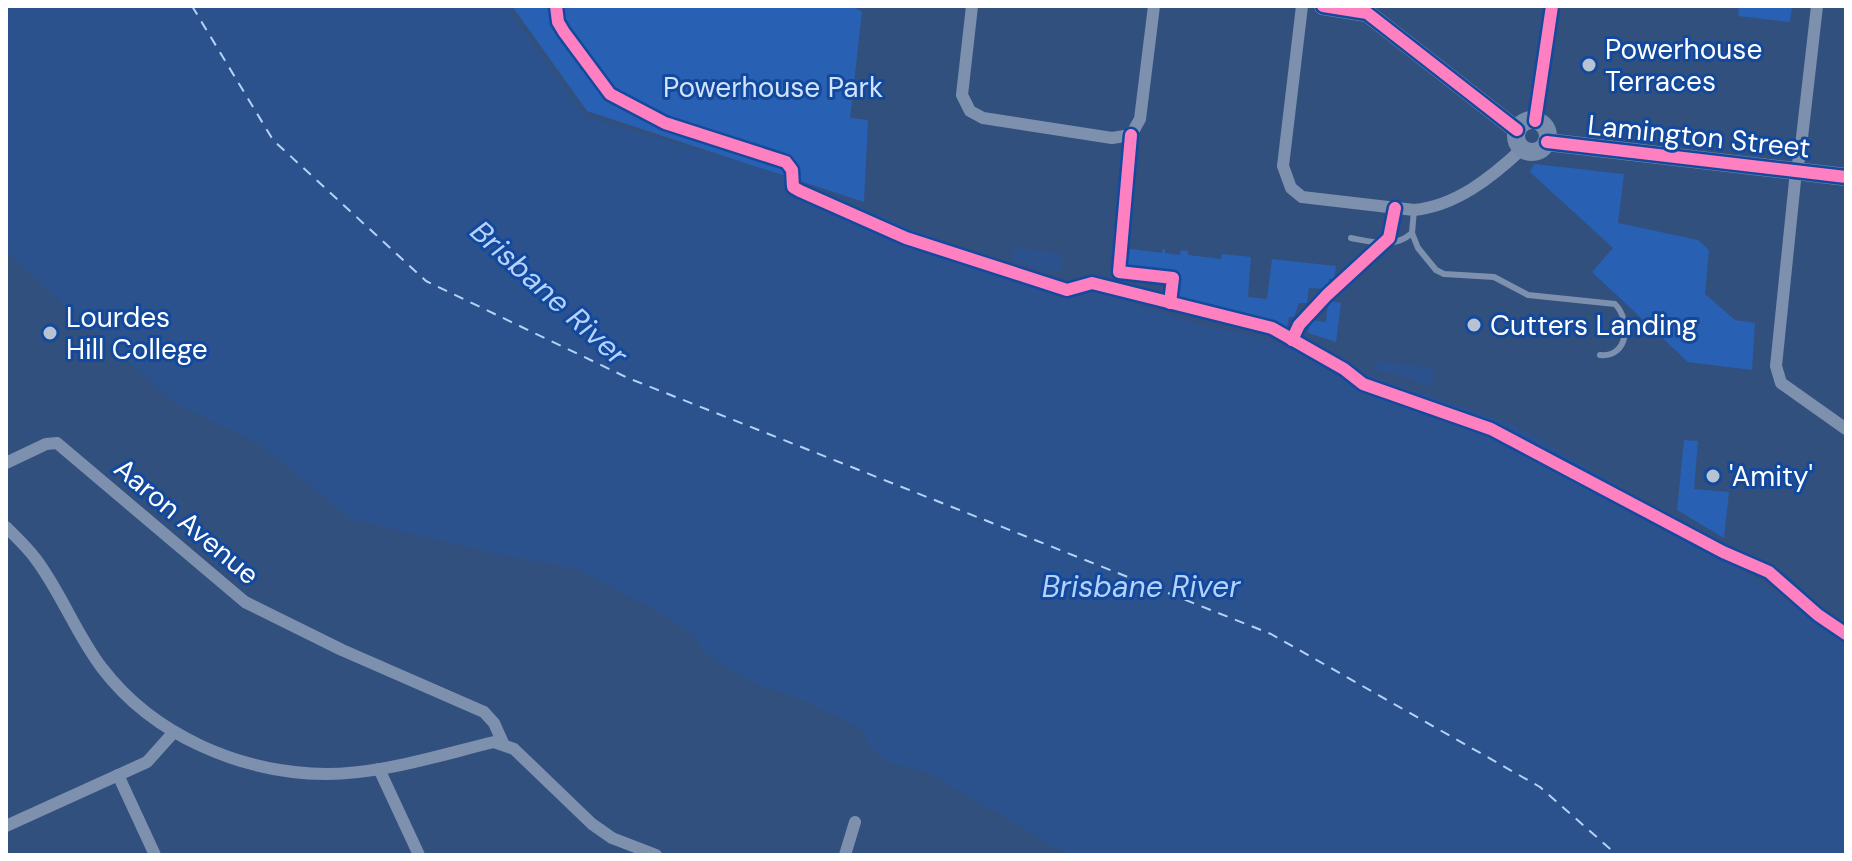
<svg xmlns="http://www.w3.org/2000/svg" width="1852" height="861" viewBox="0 0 1852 861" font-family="'DM Sans',sans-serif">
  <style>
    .green { fill: #2860b3 }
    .water { fill: #2c528e }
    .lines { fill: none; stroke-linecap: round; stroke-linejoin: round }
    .ferry { stroke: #b6d2fa; stroke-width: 2; stroke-dasharray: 10 8; stroke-linecap: butt }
    .lane { stroke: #7d91af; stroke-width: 6 }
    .street { stroke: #7d91af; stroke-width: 12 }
    .secondary { stroke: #788cac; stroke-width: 18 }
    .cycleway-casing { stroke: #13499d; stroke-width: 17 }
    .cycleway { stroke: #ff80c0; stroke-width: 12 }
    .poi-dot { fill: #b7c2d2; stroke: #13499d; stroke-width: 3 }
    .labels { text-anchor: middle; stroke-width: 6; stroke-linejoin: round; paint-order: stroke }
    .poi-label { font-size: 28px; fill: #fff; stroke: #13499d; text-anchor: start }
    .park-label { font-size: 28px; fill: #d2e4fd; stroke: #13499d }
    .street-label { font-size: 28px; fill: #fff; stroke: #13499d }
    .water-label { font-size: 30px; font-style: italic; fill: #b6d2fa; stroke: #13499d }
  </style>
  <rect width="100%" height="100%" fill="#32507e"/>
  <g class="green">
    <polygon points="512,6 852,6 862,12 850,118 868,120 864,202 587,111"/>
    <polygon points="1739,6 1792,7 1790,22 1738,16"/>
    <polygon points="1534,164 1624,174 1618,223 1698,240 1709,250 1705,294 1735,320 1755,323 1752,370 1688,362 1592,272 1613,248 1530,172"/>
    <polygon points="1130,249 1162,253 1163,249 1165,249 1165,253 1180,255 1181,250 1188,251 1188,255 1221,259 1222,254 1251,257 1248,297 1267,299 1272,259 1336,266 1334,279 1329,279 1328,289 1309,288 1307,303 1299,303 1294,317 1289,317 1287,327 1176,302 1179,275 1127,269"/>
    <polygon points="1328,301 1341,303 1336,342 1308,333 1310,320 1326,322"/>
    <polygon points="1684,440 1698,441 1694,489 1729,492 1724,538 1677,510"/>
  </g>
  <g class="water">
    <polygon points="6,6 506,6 586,117 789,177 907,227 1041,277 1093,290 1204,326 1258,337 1514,425 1722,546 1734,564 1846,643 1846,855 1068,855 927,772 887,762 870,746 861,728 796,697 759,685 720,664 703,650 693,635 657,611 575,568 492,553 351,519 258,443 174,403 6,252"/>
    <path d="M 1014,247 L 1063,254 L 1061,270 C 1043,275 1030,262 1011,261 Z"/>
    <path d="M 1375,361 L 1434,368 L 1432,387 C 1419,385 1419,381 1407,377 C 1398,372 1385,374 1374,370 Z"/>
  </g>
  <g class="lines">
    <polyline class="ferry" points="192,6 273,140 426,281 628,378 1271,634 1540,787 1617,855"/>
    <g class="lane">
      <path d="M 1414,210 L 1412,233 L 1418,248 L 1436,270 L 1444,274 L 1494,277 L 1528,295 L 1615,304 C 1631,320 1629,358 1600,355"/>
      <path d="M 1351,238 C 1373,242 1394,249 1412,233"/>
    </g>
    <g class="street">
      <polyline points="972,6 962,95 970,111 983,118 1112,138 1131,135 1140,119 1154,6"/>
      <path d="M 1302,6 L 1283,166 L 1291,188 L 1302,197 L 1414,210 C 1456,206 1492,177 1522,149"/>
      <polyline points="1817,6 1800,155 1796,171 1776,366 1781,383 1846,429"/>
      <polyline points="1535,121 1552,6"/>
      <polyline points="6,463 46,444 57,443 245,602 342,650 484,712 494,723 503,743"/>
      <path d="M 6,527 C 16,537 27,547 35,558 C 61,592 76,634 102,668 C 154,736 241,773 326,774 C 382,774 440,755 494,742 L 514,749 L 592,824 L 612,838 L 656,855"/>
      <polyline points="379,769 419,855"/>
      <polyline points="118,775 155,855"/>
      <polyline points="6,826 147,762 173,733"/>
      <polyline points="845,855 855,822"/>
    </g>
    <g class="secondary">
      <polyline points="1323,6 1367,13 1517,130"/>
      <circle cx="1532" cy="136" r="16"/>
      <polyline points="1547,142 1846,177"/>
    </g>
    <g class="cycleway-casing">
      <g id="cycleway">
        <polyline points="556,6 558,22 564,32 610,94 665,123 786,162 792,170 793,187 800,191 906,238 1067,290 1092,283 1272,328 1344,369 1363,384 1491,429 1723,552 1769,572 1818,615 1846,634"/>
        <polyline points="1323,6 1367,13 1517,130"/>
        <polyline points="1535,121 1552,6"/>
        <polyline points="1131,135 1119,272 1173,278 1170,303"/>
        <polyline points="1547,142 1846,177"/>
        <polyline points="1292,340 1299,325 1327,295 1389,238 1395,208"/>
      </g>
    </g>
    <use href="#cycleway" class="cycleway"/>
  </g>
  <g class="poi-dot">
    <circle cx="1589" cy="65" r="8"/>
    <circle cx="1474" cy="325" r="8"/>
    <circle cx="50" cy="333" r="8"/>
    <circle cx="1713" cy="476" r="8"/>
  </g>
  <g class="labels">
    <g class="poi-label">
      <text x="1605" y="59">Powerhouse<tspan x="1605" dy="32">Terraces</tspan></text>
      <text x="66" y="327">Lourdes<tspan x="66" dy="32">Hill College</tspan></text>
      <text x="1490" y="335">Cutters Landing</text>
      <text x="1729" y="486">'Amity'</text>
    </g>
    <g class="park-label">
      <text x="773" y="97">Powerhouse Park</text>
    </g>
    <g class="street-label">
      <text transform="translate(1699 136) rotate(6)" y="10">Lamington Street</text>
      <text transform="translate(187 521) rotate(40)" y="10">Aaron Avenue</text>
    </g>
    <g class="water-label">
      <text transform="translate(549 293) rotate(42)" y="10">Brisbane River</text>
      <text x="1141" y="597">Brisbane River</text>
    </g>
  </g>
  <rect width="1852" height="861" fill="none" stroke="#ffffff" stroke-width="16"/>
</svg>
